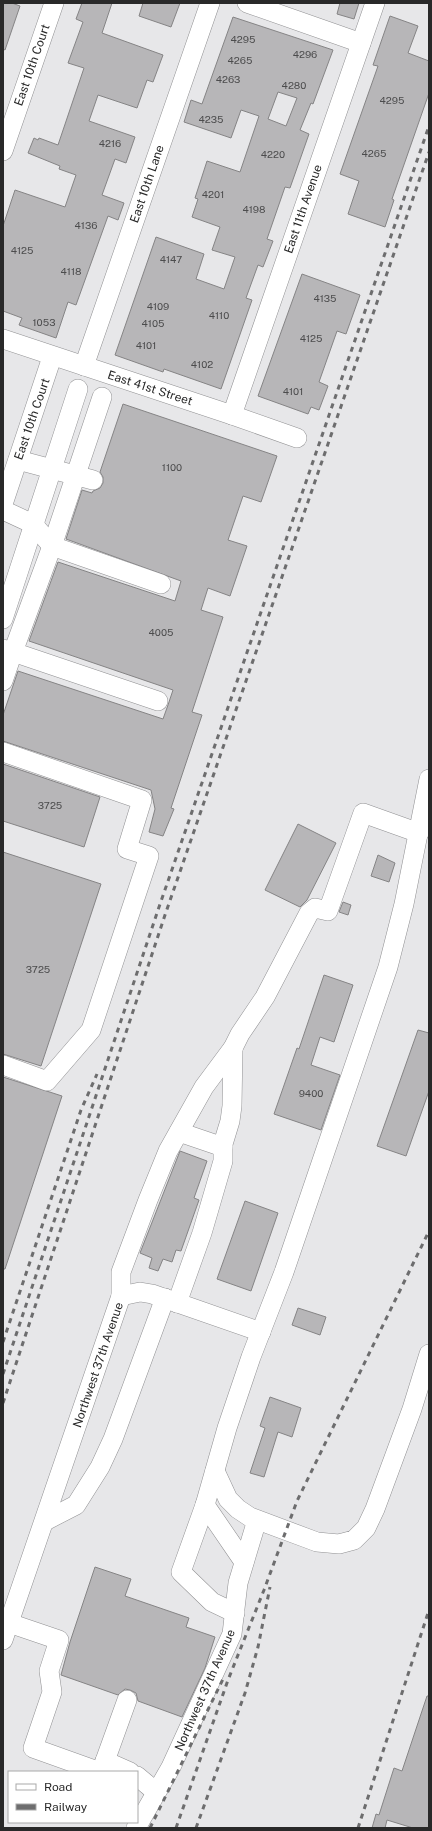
<svg xmlns="http://www.w3.org/2000/svg" width="432" height="1831" viewBox="0 0 432 1831" font-family="'Public Sans',sans-serif">
  <style>
    .building { fill: #b7b6b8; stroke: #858485; fill-rule: evenodd }
    .lines { fill: none; stroke-linecap: round; stroke-linejoin: round }
    .minor-casing { stroke: #919193; stroke-width: 20 }
    .minor { stroke: #fff; stroke-width: 19 }
    .rail { stroke: #6d6d6e; stroke-width: 3; stroke-dasharray: 5 5; stroke-linecap: butt }
    .labels { text-anchor: middle; stroke-width: 3.5; stroke-linejoin: round; paint-order: stroke }
    .number-label { font-size: 10px; fill: #4c4c4d }
    .street-label { font-size: 12px; fill: #292929; stroke: #fff }
  </style>
  <rect width="100%" height="100%" fill="#e7e7e9"/>
  <g class="building">
    <polygon points="3,3 12,3 20,6 5,50 3,49"/>
    <polygon points="82,3 112,3 102,33 163,55 153,82 147,80 137,108 98,95 89,121 135,137 126,163 115,159 102,195 124,203 118,220 108,216 76,305 68,302 56,338 19,325 22,318 3,311 3,226 15,190 65,207 76,175 59,169 60,166 28,153 34,138 38,140 39,138 58,145 84,68 68,63 83,22 76,19"/>
    <polygon points="143,3 180,3 171,27 139,16"/>
    <polygon points="340,3 359,3 354,19 337,14"/>
    <polygon points="390,16 418,26 408,53 429,61 429,93 392,199 394,200 385,227 348,214 359,181 340,174 378,66 373,65"/>
    <path d="M 233,17 L 333,50 L 313,104 L 311,103 L 300,130 L 309,134 L 290,188 L 285,187 L 267,239 L 273,241 L 263,267 L 258,265 L 246,298 L 252,300 L 221,389 L 164,369 L 163,372 L 115,355 L 156,237 L 204,254 L 196,279 L 224,289 L 235,257 L 212,250 L 220,227 L 192,217 L 198,199 L 195,198 L 207,161 L 240,172 L 259,116 L 241,110 L 231,138 L 184,122 L 191,100 L 202,104 ZM 278,92 L 297,98 L 286,126 L 268,119 Z"/>
    <polygon points="302,274 360,295 346,334 337,331 319,382 328,386 319,410 311,407 308,414 258,396"/>
    <polygon points="123,404 277,456 261,502 243,496 228,540 247,546 230,596 208,588 201,610 223,617 192,712 202,715 171,808 174,809 163,836 149,832 155,809 151,790 3,741 3,715 18,671 163,719 168,705 173,690 29,641 58,562 175,601 181,581 66,539 82,490 92,493 93,491 100,488 103,483 103,477 100,472"/>
    <polygon points="3,764 100,797 84,847 3,821"/>
    <polygon points="298,824 336,843 307,900 300,907 265,890"/>
    <polygon points="3,852 101,884 41,1066 3,1054"/>
    <polygon points="378,855 395,863 389,882 371,876"/>
    <polygon points="343,902 351,905 348,915 339,912"/>
    <polygon points="324,975 353,985 334,1042 320,1037 311,1065 340,1075 321,1130 274,1114 297,1048 299,1049"/>
    <polygon points="418,1030 429,1033 429,1091 406,1156 377,1146"/>
    <polygon points="3,1077 62,1096 5,1269 3,1269"/>
    <polygon points="180,1151 207,1161 194,1198 199,1200 181,1251 176,1250 172,1262 163,1259 158,1271 149,1268 152,1258 140,1253"/>
    <polygon points="245,1201 278,1213 251,1291 217,1279"/>
    <polygon points="298,1308 326,1317 320,1335 292,1325"/>
    <polygon points="270,1397 301,1408 292,1437 278,1432 264,1477 250,1473 265,1428 260,1426"/>
    <polygon points="95,1567 131,1579 125,1596 189,1618 186,1627 215,1637 205,1668 182,1717 138,1701 136,1693 130,1690 125,1689 118,1695 61,1675 70,1642"/>
    <polygon points="427,1696 429,1696 429,1828 413,1828 387,1820 385,1828 372,1828 376,1814 379,1815 394,1768 402,1771"/>
  </g>
  <g class="lines">
    <g class="minor-casing">
      <g id="minor">
        <polyline points="247,3 361,43"/>
        <polyline points="3,151 54,3"/>
        <polyline points="3,339 232,415 297,438"/>
        <polyline points="84,366 210,3"/>
        <polyline points="102,397 52,546 13,652 158,701"/>
        <polyline points="232,415 375,3"/>
        <polyline points="18,460 93,480"/>
        <polyline points="3,504 52,357"/>
        <polyline points="3,510 33,524 52,546 161,584"/>
        <polyline points="3,619 78,389"/>
        <polyline points="3,649 13,652 3,681"/>
        <polyline points="3,752 142,800 127,849 149,856 91,1030 47,1081 3,1065"/>
        <polyline points="179,1132 223,1147"/>
        <polyline points="121,1296 121,1272 148,1200 168,1151 204,1087 233,1048 240,1034 265,997 309,913 315,908 328,911 363,813 419,833"/>
        <polyline points="177,1303 202,1233 223,1161 223,1144 230,1121 232,1106 233,1048"/>
        <polyline points="215,1471 228,1499 238,1509 250,1517 317,1542 339,1544 354,1540 366,1528 375,1509 412,1409 429,1354"/>
        <polyline points="205,1505 244,1562"/>
        <polyline points="45,1521 76,1505 100,1467 113,1439 165,1298"/>
        <polyline points="235,1613 212,1602 181,1572 205,1505 227,1428 251,1357 284,1272 388,967 404,904 429,779"/>
        <polyline points="9,1623 59,1640 49,1671 52,1692 33,1748 100,1772"/>
        <polyline points="3,1640 121,1296 140,1292 152,1294 261,1332"/>
        <polyline points="105,1761 127,1700"/>
        <polyline points="101,1772 105,1761 130,1772"/>
        <polyline points="137,1776 156,1792"/>
        <polyline points="136,1828 171,1767 232,1634 238,1583 257,1520"/>
      </g>
    </g>
    <use href="#minor" class="minor"/>
    <g class="rail">
      <polyline points="3,1342 81,1110 97,1074"/>
      <polyline points="3,1374 158,910 429,126"/>
      <polyline points="3,1403 165,915 429,152"/>
      <polyline points="150,1828 224,1677"/>
      <polyline points="176,1828 228,1680 264,1590 297,1501 429,1231"/>
      <polyline points="196,1828 245,1693 258,1647 270,1587"/>
      <polyline points="358,1828 429,1610"/>
    </g>
  </g>
  <g class="labels">
    <g class="number-label">
      <text x="243" y="43">4295</text>
      <text x="305" y="58">4296</text>
      <text x="240" y="64">4265</text>
      <text x="228" y="83">4263</text>
      <text x="294" y="89">4280</text>
      <text x="392" y="104">4295</text>
      <text x="211" y="123">4235</text>
      <text x="110" y="147">4216</text>
      <text x="374" y="157">4265</text>
      <text x="273" y="158">4220</text>
      <text x="213" y="198">4201</text>
      <text x="254" y="213">4198</text>
      <text x="86" y="229">4136</text>
      <text x="22" y="254">4125</text>
      <text x="171" y="263">4147</text>
      <text x="71" y="275">4118</text>
      <text x="325" y="302">4135</text>
      <text x="158" y="310">4109</text>
      <text x="219" y="319">4110</text>
      <text x="44" y="326">1053</text>
      <text x="153" y="327">4105</text>
      <text x="311" y="342">4125</text>
      <text x="146" y="349">4101</text>
      <text x="202" y="368">4102</text>
      <text x="293" y="395">4101</text>
      <text x="172" y="471">1100</text>
      <text x="161" y="636">4005</text>
      <text x="50" y="809">3725</text>
      <text x="38" y="973">3725</text>
      <text x="311" y="1097">9400</text>
    </g>
    <g class="street-label">
      <text transform="translate(32 65) rotate(-71)" y="4">East 10th Court</text>
      <text transform="translate(147 184) rotate(-71)" y="4">East 10th Lane</text>
      <text transform="translate(303 209) rotate(-71)" y="4">East 11th Avenue</text>
      <text transform="translate(150 388) rotate(18)" y="4">East 41st Street</text>
      <text transform="translate(32 419) rotate(-71)" y="4">East 10th Court</text>
      <text transform="translate(98 1365) rotate(-71)" y="4">Northwest 37th Avenue</text>
      <text transform="translate(205 1690) rotate(-66)" y="4">Northwest 37th Avenue</text>
    </g>
  </g>
  <rect width="432" height="1831" fill="none" stroke="#292929" stroke-width="8"/>
  <rect x="8" y="1771" width="130" height="52" fill="#ffffff" stroke="#a9a9a9"/>
  <rect x="16" y="1784" width="20" height="6" fill="#ffffff" stroke="#a9a9a9"/>
  <text x="44" y="1791" font-size="12" fill="#292929">Road</text>
  <rect x="16" y="1804" width="20" height="6" fill="#6d6d6e" stroke="#a9a9a9"/>
  <text x="44" y="1811" font-size="12" fill="#292929">Railway</text>
</svg>
